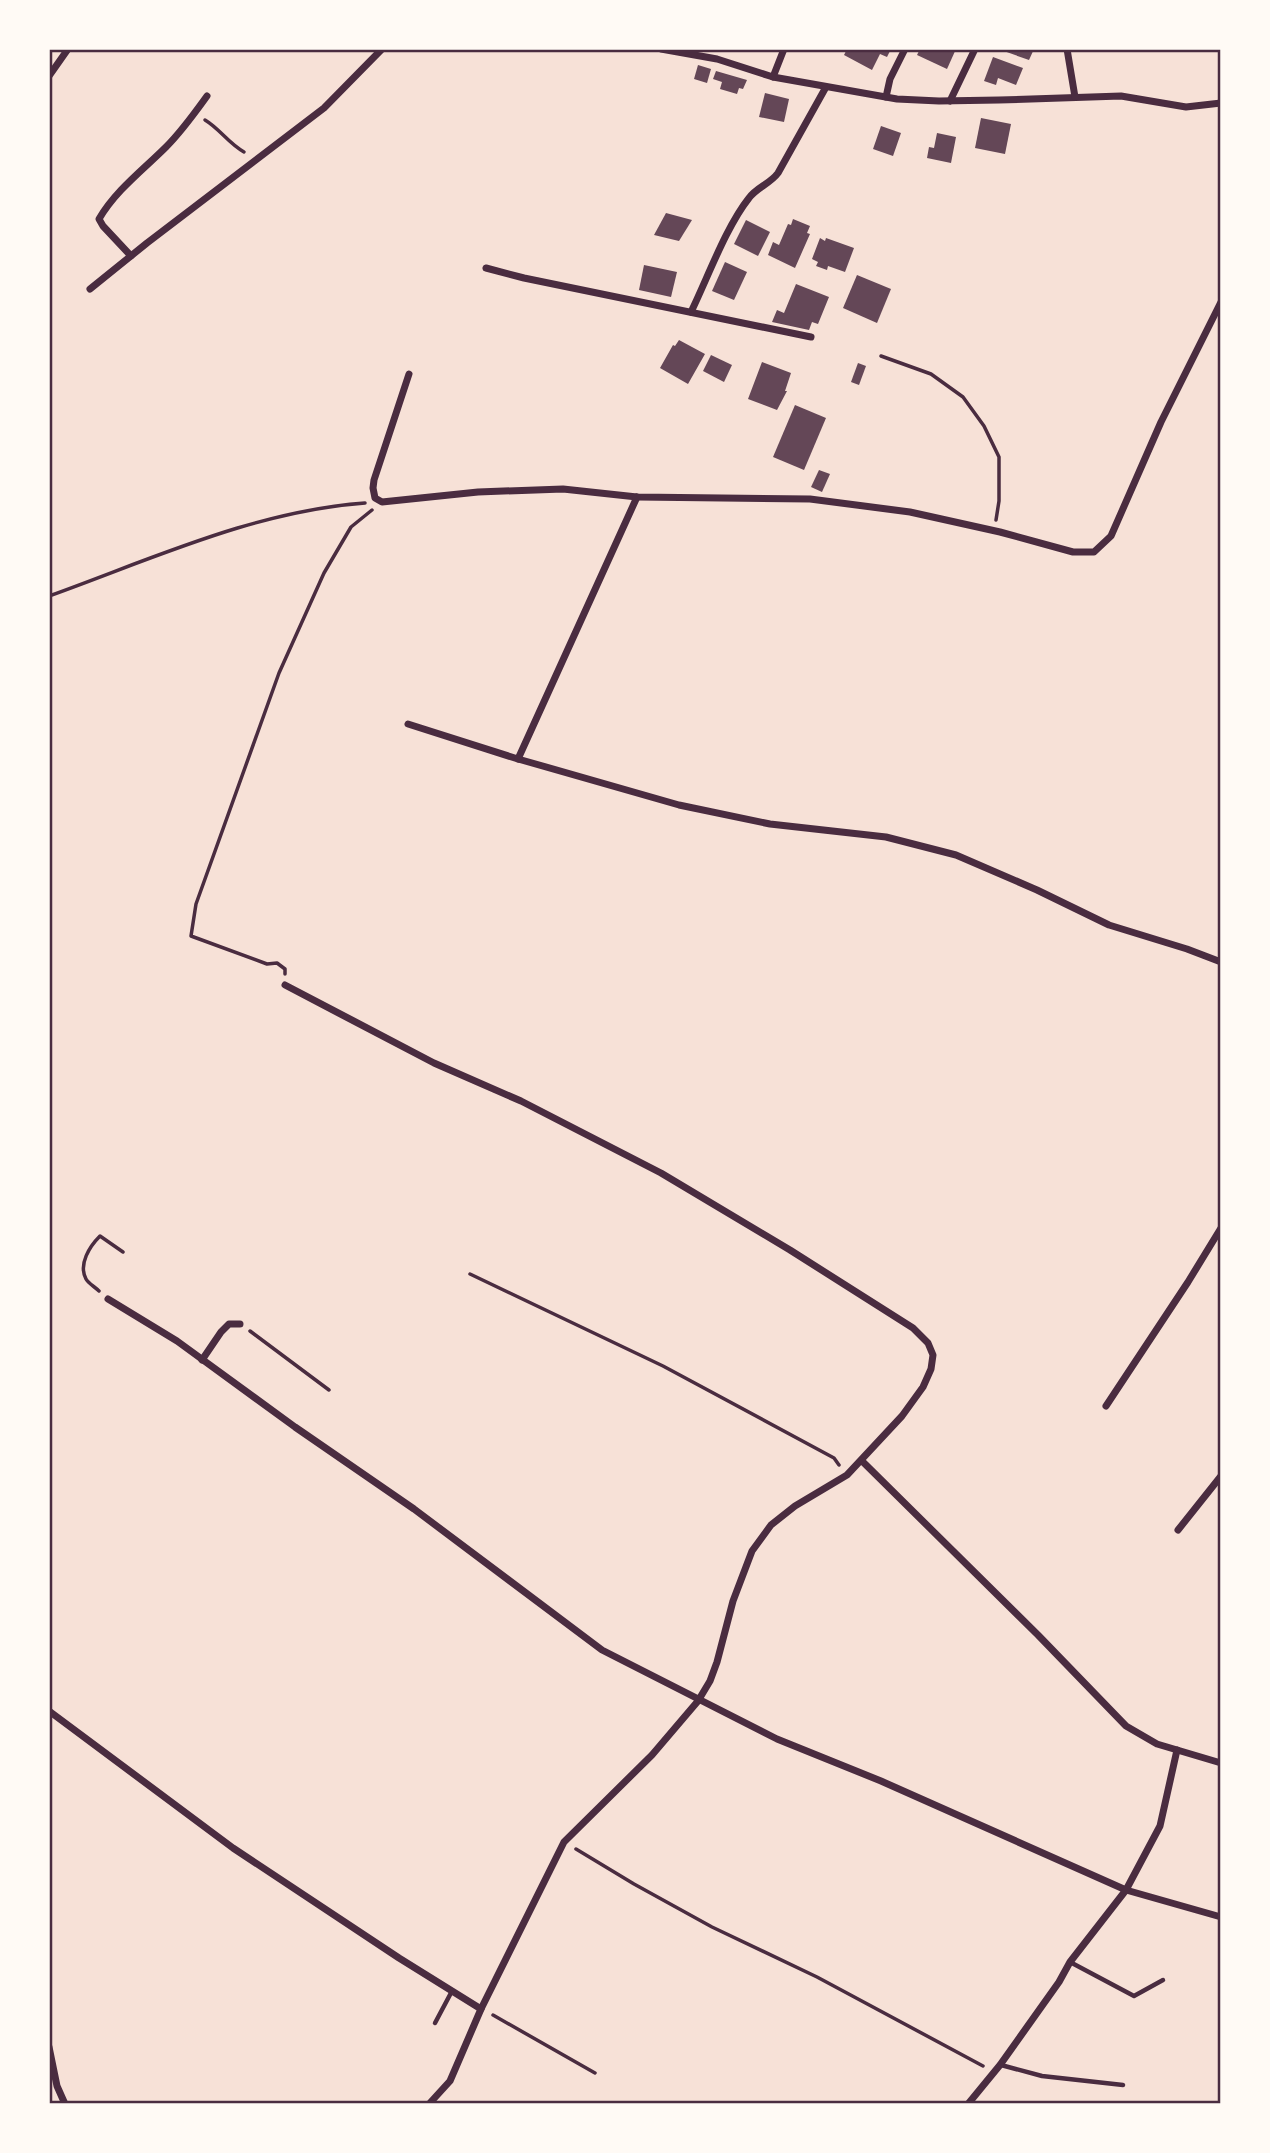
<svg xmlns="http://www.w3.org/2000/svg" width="1270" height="2153" viewBox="0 0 1270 2153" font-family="'Fira Sans Condensed',sans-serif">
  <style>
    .building { fill: #644757 }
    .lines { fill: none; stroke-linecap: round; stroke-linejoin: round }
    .path { stroke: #4a2c40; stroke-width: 3.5 }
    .service { stroke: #4a2c40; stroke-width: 4.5 }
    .minor { stroke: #4a2c40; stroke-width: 7 }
    .neatline { fill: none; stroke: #4a2c40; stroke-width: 2.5 }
  </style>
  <rect width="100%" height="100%" fill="#f7e1d7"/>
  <g class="building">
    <polygon points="847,49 891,49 887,57 880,54 872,70 844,55"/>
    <polygon points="920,49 956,49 947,69 917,55"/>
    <polygon points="998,49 1034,49 1029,60"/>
    <polygon points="993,57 1023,68 1016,85 998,78 996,85 984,81"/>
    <polygon points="698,65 711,69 707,83 694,79"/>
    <polygon points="716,71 747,80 743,89 739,88 737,94 720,89 722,82 713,79"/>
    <polygon points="765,93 789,99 784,122 759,117"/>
    <polygon points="981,118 1011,124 1005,154 975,148"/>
    <polygon points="881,126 901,133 893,156 873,149"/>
    <polygon points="937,133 956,137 951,163 927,158 929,147 934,148"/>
    <polygon points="666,213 692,220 679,241 654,235"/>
    <polygon points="793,219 810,226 807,233 810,234 795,268 768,255 773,242 779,245 788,224 791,225"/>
    <polygon points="746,220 770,232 758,256 734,244"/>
    <polygon points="820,238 825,241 826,238 854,248 845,272 828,266 827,270 816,266 818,262 812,259"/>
    <polygon points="725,262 747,272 734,300 712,291"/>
    <polygon points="644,265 677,272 671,297 639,290"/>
    <polygon points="857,275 891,289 877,323 843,308"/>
    <polygon points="796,284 829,297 818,324 812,322 809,330 772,322 777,310 784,313"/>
    <polygon points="679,340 705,354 688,384 660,368 673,345 675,346"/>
    <polygon points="711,355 732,365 724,382 703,371"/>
    <polygon points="762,362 791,373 785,391 787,391 777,410 748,399"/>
    <polygon points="858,363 866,366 859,385 851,382"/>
    <polygon points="795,405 826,418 804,470 773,457"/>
    <polygon points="819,470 830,474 822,492 811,487"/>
  </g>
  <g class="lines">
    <g class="path">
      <path d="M 205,120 C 220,129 228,143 244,152"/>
      <polyline points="881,356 931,374 963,397 984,426 999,457 999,501 996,520"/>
      <path d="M 49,596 C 152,559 255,511 365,503"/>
      <polyline points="285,974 285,969 277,963 267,964 191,936 196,904 279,673 324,573 351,527 372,510"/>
      <polyline points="470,1274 663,1366 834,1458 839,1465"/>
      <path d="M 99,1291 C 95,1287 88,1283 86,1279 C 78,1264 90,1246 100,1236 L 123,1252"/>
      <polyline points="250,1331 329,1390"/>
      <polyline points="576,1849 634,1884 712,1927 817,1977 983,2066"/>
      <polyline points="493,2015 595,2073"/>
    </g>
    <g class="service">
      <polyline points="1070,1962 1134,1996 1163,1980"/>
      <polyline points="435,2023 452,1991"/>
      <polyline points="1001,2065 1042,2076 1123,2085"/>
    </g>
    <g class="minor">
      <polyline points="661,49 717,59 773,77 897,99 939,101 999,100 1121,96 1186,107 1221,103"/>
      <polyline points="1067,49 1075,97"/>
      <polyline points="49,76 68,49"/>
      <polyline points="773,77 784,49"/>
      <polyline points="886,97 890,79 905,49"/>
      <polyline points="950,101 975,49"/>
      <path d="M 131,256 L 103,226 L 99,219 C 116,190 143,170 166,147 C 182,131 194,114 207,96"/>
      <polyline points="486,268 524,278 811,337"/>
      <polyline points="90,289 147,243 324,108 382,49"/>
      <path d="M 691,312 C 708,277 726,227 749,198 C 757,187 770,184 778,173 L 826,87"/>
      <polyline points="409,374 374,480 373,488 375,498 382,502 478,492 563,489 637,497 810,499 910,512 1000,532 1073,552 1094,552 1111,536 1161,422 1221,302"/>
      <polyline points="408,724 518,759 679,805 770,824 886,837 956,855 1037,890 1109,925 1187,949 1221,962"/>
      <polyline points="518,759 637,497"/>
      <polyline points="285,985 434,1063 521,1101 661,1173 790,1250 913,1328 928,1343 933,1355 931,1369 923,1387 902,1416 847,1475 795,1506 771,1525 752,1551 733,1601 717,1662 710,1681 698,1701 652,1755 564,1842 481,2009 450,2081 429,2104"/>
      <polyline points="108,1299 177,1341 295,1427 414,1509 602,1650 777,1739 881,1781 1126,1890 1221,1917"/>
      <polyline points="202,1360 221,1332 229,1324 240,1324"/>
      <polyline points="1106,1406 1188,1282 1221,1228"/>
      <polyline points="862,1461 1038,1635 1126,1726 1157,1744 1221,1763"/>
      <polyline points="1178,1530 1221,1476"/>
      <polyline points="49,1711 233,1848 399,1958 481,2009"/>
      <polyline points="49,2047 57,2086 65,2104"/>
      <polyline points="968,2104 1000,2065 1059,1982 1070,1962 1126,1890 1160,1826 1177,1750"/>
    </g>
  </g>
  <rect width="1270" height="2153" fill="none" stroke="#fffaf5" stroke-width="102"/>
  <rect x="51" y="51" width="1168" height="2051" class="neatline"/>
</svg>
